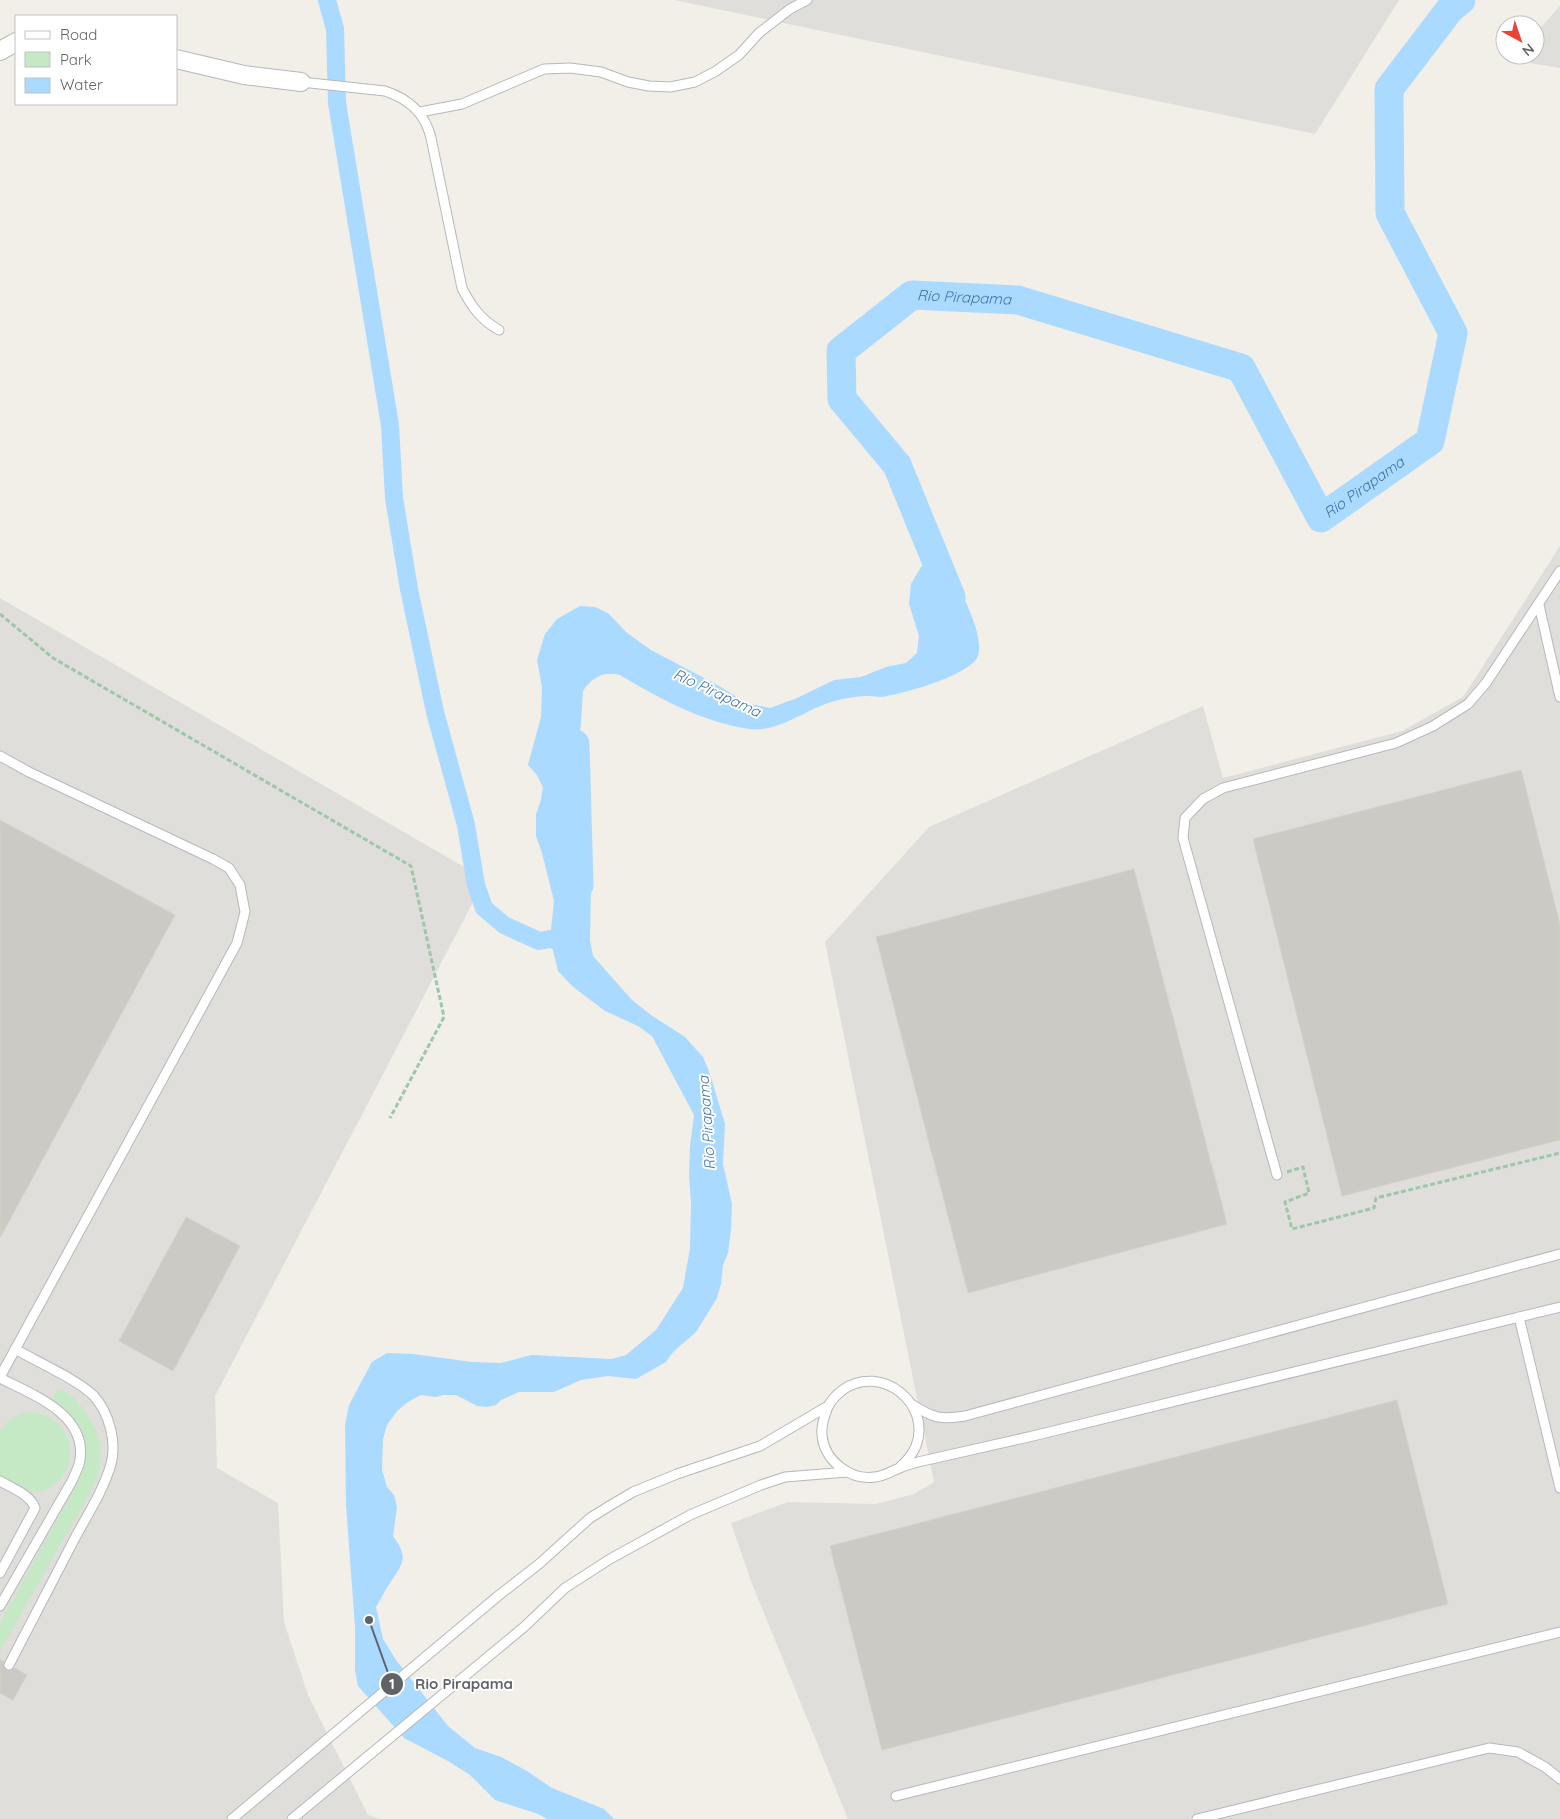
<svg xmlns="http://www.w3.org/2000/svg" width="1560" height="1819" viewBox="0 0 1560 1819" font-family="Quicksand,sans-serif">
  <style>
    .industrial { fill: #e0deda }
    .green { fill: #c5e8c5 }
    .water { fill: #aadaff }
    .lines { fill: none; stroke-linecap: round; stroke-linejoin: round }
    .canal { stroke: #aadaff; stroke-width: 18 }
    .river { stroke: #aadaff; stroke-width: 29 }
    .building { fill: #cccac5; stroke: #d6d1c6 }
    .service-casing { stroke: #b5b8bc; stroke-width: 11 }
    .minor-casing { stroke: #b5b8bc; stroke-width: 20 }
    .path { stroke: #9cc7a9; stroke-width: 3; stroke-dasharray: 5 2.5; stroke-linecap: butt }
    .service { stroke: #fff; stroke-width: 9 }
    .minor { stroke: #fff; stroke-width: 18 }
    .labels { text-anchor: middle; stroke-width: 4; stroke-linejoin: round; paint-order: stroke }
    .water-label { font-size: 15px; font-style: italic; fill: #4174aa; stroke: #fff }
    .leader { fill: none; stroke: #5f6368; stroke-width: 2 }
    .callout-dot { fill: #5f6368; stroke: #fff; stroke-width: 2 }
    .mark-label { font-size: 15px; text-anchor: middle; font-weight: bold; fill: #fff }
    .callout-label { font-size: 15px; text-anchor: middle; font-weight: bold; fill: #5f6368; stroke: #fff; stroke-width: 4; stroke-linejoin: round; paint-order: stroke }
  </style>
  <rect width="100%" height="100%" fill="#f1efe8"/>
  <g class="industrial">
    <polygon points="674,0 1399,0 1315,134"/>
    <polygon points="1560,6 1560,68 1512,60 1517,55 1535,55 1535,34"/>
    <polygon points="1560,546 1560,1819 848,1819 751,1581 731,1523 788,1502 876,1504 914,1494 934,1482 825,942 929,827 1203,706 1223,778 1402,731 1463,697"/>
    <polygon points="0,598 485,879 215,1396 217,1468 278,1503 284,1622 308,1695 368,1815 380,1819 0,1819"/>
  </g>
  <g class="green">
    <path d="M 58,1390 C 66,1390 72,1396 77,1402 C 102,1428 108,1458 91,1491 L 0,1651 L 0,1623 L 83,1473 C 86,1452 85,1430 70,1414 C 64,1408 56,1405 53,1397 Z"/>
    <path d="M 30,1412 C 36,1413 44,1414 49,1417 C 93,1445 61,1505 19,1490 C 13,1488 6,1481 0,1477 L 0,1431 L 11,1418 Z"/>
  </g>
  <path class="water" d="M 936,561 C 942,567 948,573 954,581 C 964,595 986,641 977,658 C 966,676 908,692 887,696 C 881,698 875,696 869,696 C 858,696 845,698 835,701 C 807,708 779,733 749,729 C 703,722 660,699 620,675 C 604,671 592,677 583,691 L 579,751 L 581,769 L 569,798 L 567,823 L 570,834 L 587,859 L 591,884 L 590,941 L 593,956 L 632,1000 L 651,1015 L 685,1037 L 703,1057 L 709,1071 L 725,1124 L 723,1164 L 732,1204 L 731,1230 L 728,1253 L 723,1265 L 721,1284 L 717,1298 L 696,1332 L 673,1352 L 666,1362 L 636,1379 L 608,1376 L 581,1380 L 554,1392 L 519,1392 L 501,1400 L 496,1405 L 487,1407 L 477,1406 L 456,1395 L 443,1395 L 436,1397 L 421,1395 L 408,1402 L 397,1411 L 387,1425 L 383,1439 L 382,1470 L 387,1487 L 394,1495 L 397,1507 L 393,1536 C 409,1558 403,1563 390,1583 C 385,1590 381,1599 376,1607 L 383,1639 L 396,1660 L 448,1726 L 475,1748 L 501,1757 L 527,1771 L 552,1788 L 604,1809 L 614,1819 L 547,1819 L 538,1814 L 495,1800 L 470,1775 L 448,1761 L 404,1738 L 358,1686 L 355,1670 L 355,1627 L 346,1505 L 345,1425 L 349,1405 L 372,1362 L 387,1353 L 413,1354 L 472,1362 L 501,1363 L 531,1355 L 611,1359 L 626,1355 L 656,1330 L 683,1288 L 690,1248 L 691,1204 L 689,1175 L 690,1146 L 694,1115 L 652,1036 L 638,1026 L 605,1011 L 572,986 L 558,971 L 550,939 L 554,901 L 542,853 L 536,836 L 536,814 L 541,800 L 543,787 L 537,775 L 528,765 L 541,717 L 542,687 L 537,660 L 545,634 L 557,619 L 580,606 L 595,607 L 609,614 L 627,633 L 651,650 L 721,687 L 746,703 L 770,708 L 797,698 L 834,680 L 861,677 L 886,667 L 906,663 L 917,653 L 919,636 L 909,604 L 911,584 L 921,567 Z"/>
  <g class="lines">
    <polyline class="canal" points="327,0 335,29 337,103 390,425 394,498 409,589 435,712 466,825 476,885 484,908 504,925 539,941 550,939 572,942"/>
    <g class="river">
      <path id="s1" d="M 951,597 L 897,465 L 842,399 L 841,351 L 912,295 L 1018,300 L 1241,368 L 1321,518 L 1430,441 L 1453,333 L 1390,213 L 1389,89 L 1450,9 L 1461,0"/>
      <polyline points="575,744 579,885"/>
    </g>
  </g>
  <g class="building">
    <polygon points="1521,770 1560,925 1560,1140 1342,1196 1253,839"/>
    <polygon points="0,820 175,915 0,1238"/>
    <polygon points="1134,869 1227,1224 968,1293 876,937"/>
    <polygon points="186,1217 240,1246 173,1371 119,1341"/>
    <polygon points="1397,1400 1448,1604 882,1750 830,1546"/>
    <polygon points="0,1659 4,1662 3,1666 6,1670 10,1671 15,1668 27,1675 13,1700 0,1693"/>
  </g>
  <g class="lines">
    <g class="service-casing">
      <g id="service">
        <path d="M 301,82 L 385,91 C 409,99 425,113 431,138 L 462,288 C 471,306 481,320 499,330"/>
        <polyline points="420,112 462,104 544,69 570,68 601,72 628,82 649,86 670,87 695,82 716,71 739,55 759,33 790,9 807,0"/>
        <polyline points="1539,605 1560,697"/>
        <polyline points="0,756 29,772 213,859 229,868 240,885 245,912 237,943 0,1377"/>
        <polyline points="1277,1175 1183,838 1185,818 1203,799 1223,788 1396,743 1433,726 1468,704 1486,683 1560,571"/>
        <polyline points="1519,1317 1560,1488"/>
        <path d="M 0,1378 C 33,1395 87,1414 80,1460 C 79,1467 75,1474 72,1481 L 0,1606"/>
        <path d="M 913,1405 C 933,1418 941,1420 965,1416 L 1560,1254"/>
        <path d="M 900,1467 C 907,1461 912,1455 916,1446 C 932,1403 881,1364 844,1389 C 837,1394 830,1401 827,1409 C 824,1417 821,1426 822,1435 C 824,1460 850,1481 875,1477 C 885,1476 891,1471 900,1468 C 905,1465 912,1464 918,1462 L 1037,1435 L 1560,1307"/>
        <path d="M 0,1481 C 12,1488 31,1495 35,1508 L 0,1573"/>
        <path d="M 9,1665 C 31,1622 54,1579 76,1536 C 88,1514 104,1489 111,1464 C 117,1442 109,1413 94,1396 C 78,1380 36,1361 15,1349"/>
        <polyline points="896,1796 1560,1632"/>
        <polyline points="232,1819 498,1596 539,1564 590,1518 611,1505 633,1492 677,1474 760,1446 828,1406"/>
        <polyline points="292,1819 524,1627 565,1588 610,1559 690,1515 761,1485 785,1477 847,1472"/>
        <polyline points="1197,1819 1489,1748 1518,1752 1545,1767 1560,1779"/>
      </g>
    </g>
    <g class="minor-casing">
      <g id="minor">
        <polyline points="0,51 16,42"/>
        <polyline points="176,59 244,75 301,82"/>
      </g>
    </g>
    <g class="path">
      <polyline points="0,614 53,658 411,866 444,1017 390,1118"/>
      <polyline points="1287,1172 1303,1167 1309,1193 1285,1202 1292,1229 1374,1208 1376,1198 1560,1153"/>
    </g>
    <use href="#service" class="service"/>
    <use href="#minor" class="minor"/>
  </g>
  <g class="labels">
    <g class="water-label">
      <text dy="5" stroke="none"><textPath href="#s1" startOffset="419">Rio Pirapama</textPath></text>
      <text dy="5" stroke="none"><textPath href="#s1" startOffset="929">Rio Pirapama</textPath></text>
      <text transform="translate(717 693) rotate(25)" y="5">Rio Pirapama</text>
      <text transform="translate(707 1123) rotate(-94)" y="5">Rio Pirapama</text>
    </g>
  </g>
  <path class="leader" d="M369 1620L392 1684"/>
  <g class="callout-dot">
    <circle cx="369" cy="1620" r="5"/>
    <circle cx="392" cy="1684" r="12"/>
  </g>
  <g class="mark-label">
    <text x="392" y="1689">1</text>
  </g>
  <g class="callout-label">
    <text x="464" y="1689">Rio Pirapama</text>
  </g>
  <rect x="15" y="15" width="162" height="90" fill="#ffffff" stroke="#bfc1c3"/>
  <rect x="25" y="31" width="25" height="8" fill="#ffffff" stroke="#bfc1c3"/>
  <text x="60" y="40" font-size="15" fill="#5f6368">Road</text>
  <rect x="25" y="52" width="25" height="15" fill="#c5e8c5" stroke="#bfc1c3"/>
  <text x="60" y="65" font-size="15" fill="#5f6368">Park</text>
  <rect x="25" y="78" width="25" height="15" fill="#aadaff" stroke="#bfc1c3"/>
  <text x="60" y="90" font-size="15" fill="#5f6368">Water</text>
  <g transform="translate(1520 40) rotate(140)"><circle r="24" fill="#ffffff" stroke="#bfc1c3"/>
  <path d="M0-4L9 19L0 12L-9 19Z" fill="#ea4335"/>
  <text y="-8" font-size="14" font-weight="bold" text-anchor="middle" fill="#5f6368">N</text>
  </g>
</svg>
